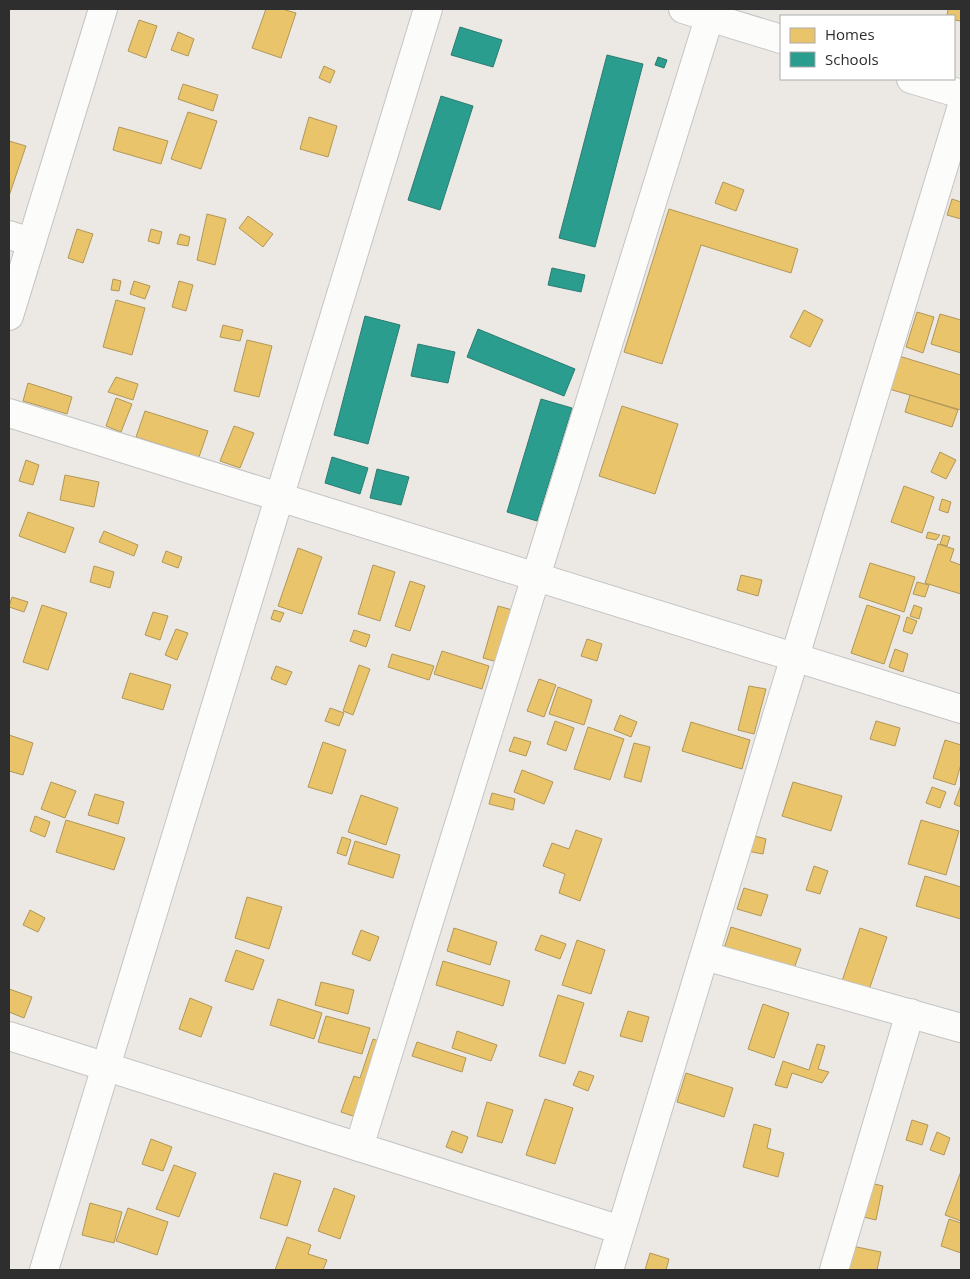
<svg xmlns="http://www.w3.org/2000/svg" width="970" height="1279" viewBox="0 0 970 1279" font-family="'Open Sans',sans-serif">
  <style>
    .homes { fill: #e9c46a; stroke: #b19758 }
    .schools { fill: #2a9d8f; stroke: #2b7c72 }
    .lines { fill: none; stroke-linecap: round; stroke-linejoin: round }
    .minor-casing { stroke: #c5c4c5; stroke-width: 30 }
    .minor { stroke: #fcfcfb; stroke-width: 28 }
  </style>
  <rect width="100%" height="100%" fill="#ece8e4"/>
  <g class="homes">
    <polygon points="266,9 282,9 296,13 281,58 252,48"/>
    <polygon points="948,9 961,9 961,21 954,20 954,16 947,16"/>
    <polygon points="139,20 157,26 146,58 128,51"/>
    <polygon points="178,32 194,39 188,56 171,50"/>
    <polygon points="324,66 335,71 330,83 319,78"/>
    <polygon points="183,84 218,95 213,111 178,99"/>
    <polygon points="188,112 217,121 201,169 171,159"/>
    <polygon points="309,117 337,126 328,157 300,149"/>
    <polygon points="119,127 168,141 161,164 113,150"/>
    <polygon points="9,141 26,146 9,196"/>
    <polygon points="723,182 744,190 736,211 715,203"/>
    <polygon points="952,199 961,202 961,219 947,215"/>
    <polygon points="669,209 798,249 791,273 701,245 662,364 624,352"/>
    <polygon points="207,214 226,219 215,265 197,260"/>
    <polygon points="248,216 273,234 263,247 239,228"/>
    <polygon points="77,229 93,234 83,263 68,258"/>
    <polygon points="151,229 162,232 159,244 148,241"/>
    <polygon points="180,234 190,237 188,246 177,244"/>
    <polygon points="113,279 121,281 119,291 111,290"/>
    <polygon points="134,281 150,286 145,299 130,294"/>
    <polygon points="179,281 193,285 186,311 172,307"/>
    <polygon points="116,300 145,308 132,355 103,347"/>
    <polygon points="804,310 823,320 810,347 790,337"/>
    <polygon points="917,312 934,317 923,353 906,347"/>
    <polygon points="940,314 961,320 961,353 931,344"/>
    <polygon points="223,325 243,330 240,341 220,337"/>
    <polygon points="247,340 272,346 259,397 234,391"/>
    <polygon points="899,356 961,375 961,410 889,389"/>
    <polygon points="116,377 138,384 133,400 108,392"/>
    <polygon points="28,383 72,397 67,414 23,401"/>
    <polygon points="910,395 958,410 952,427 905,412"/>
    <polygon points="116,398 132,404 121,432 106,426"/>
    <polygon points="622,406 678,424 655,494 599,476"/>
    <polygon points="145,411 208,431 199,457 136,437"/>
    <polygon points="234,426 254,433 240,468 220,461"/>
    <polygon points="940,452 956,460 946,479 931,472"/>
    <polygon points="26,460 39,465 33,485 19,481"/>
    <polygon points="65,475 99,482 94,507 60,500"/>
    <polygon points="904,486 934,497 922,533 891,522"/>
    <polygon points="942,499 951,502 948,513 939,510"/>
    <polygon points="28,512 74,528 65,553 19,536"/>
    <polygon points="104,531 138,545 134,556 99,542"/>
    <polygon points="928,532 940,535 936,540 926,538"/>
    <polygon points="943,535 950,537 947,546 940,544"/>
    <polygon points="938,544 954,549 950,561 961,565 961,594 925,583"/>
    <polygon points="298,548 322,557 302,614 278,606"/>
    <polygon points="166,551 182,557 178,568 162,562"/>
    <polygon points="870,563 915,577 904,612 859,597"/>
    <polygon points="373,565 395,572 380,621 358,614"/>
    <polygon points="94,566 114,572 110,588 90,582"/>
    <polygon points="741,575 762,580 758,596 737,590"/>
    <polygon points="410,581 425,586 410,631 395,626"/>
    <polygon points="917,582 929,585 925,597 913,594"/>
    <polygon points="12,597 28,602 24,612 9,607"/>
    <polygon points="42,605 67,613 48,670 23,662"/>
    <polygon points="867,605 900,616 884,664 851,653"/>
    <polygon points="914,605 922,608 919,619 910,616"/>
    <polygon points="498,606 516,611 501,663 483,658"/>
    <polygon points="274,610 284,613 280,622 271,619"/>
    <polygon points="153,612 168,616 160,640 145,635"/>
    <polygon points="907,617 917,621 912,634 903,631"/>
    <polygon points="176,629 188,633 177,660 165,655"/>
    <polygon points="354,630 370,635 366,647 350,641"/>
    <polygon points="587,639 602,644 597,661 581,656"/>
    <polygon points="895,649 908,654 903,672 889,667"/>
    <polygon points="442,651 489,666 482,689 434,674"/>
    <polygon points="392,654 434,666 429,680 388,667"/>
    <polygon points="359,665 370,669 353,715 343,711"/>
    <polygon points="276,666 292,672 286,685 271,679"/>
    <polygon points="130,673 171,685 163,710 122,698"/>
    <polygon points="539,679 556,685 544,717 527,711"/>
    <polygon points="749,686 766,689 754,734 738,730"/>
    <polygon points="558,687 592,700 584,725 549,714"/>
    <polygon points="330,708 344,713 339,726 325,721"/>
    <polygon points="620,715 637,722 631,737 614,730"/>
    <polygon points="555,721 574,728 566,751 547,744"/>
    <polygon points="876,721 900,728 895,746 870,739"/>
    <polygon points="691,722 750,740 742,769 682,751"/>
    <polygon points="588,727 624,739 610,780 574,769"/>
    <polygon points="9,735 33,743 23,775 9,771"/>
    <polygon points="514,737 531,742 526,756 509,751"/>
    <polygon points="945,740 961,745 961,764 955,785 933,778"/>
    <polygon points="323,742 346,750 332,794 308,787"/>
    <polygon points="634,743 650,747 641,782 624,777"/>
    <polygon points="522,770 553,782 544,804 514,792"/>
    <polygon points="51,782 76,791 65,818 41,809"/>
    <polygon points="793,782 842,796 831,831 782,816"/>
    <polygon points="961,785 961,807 954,804"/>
    <polygon points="932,787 946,792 940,808 926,803"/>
    <polygon points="492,793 515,799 513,810 489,804"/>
    <polygon points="95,794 124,802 118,824 88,815"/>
    <polygon points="361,795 398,808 386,845 348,832"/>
    <polygon points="35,816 50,822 45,837 30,831"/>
    <polygon points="66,820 125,838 114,870 56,852"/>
    <polygon points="921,820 959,831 946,875 908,864"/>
    <polygon points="576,830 602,839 580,901 559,893 565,874 543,866 552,843 569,849"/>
    <polygon points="755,836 766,839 763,854 747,851"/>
    <polygon points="342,837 351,840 346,856 337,853"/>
    <polygon points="355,841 400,855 393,878 348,864"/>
    <polygon points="814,866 828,871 820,894 806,890"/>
    <polygon points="925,876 961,887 961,919 916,906"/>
    <polygon points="744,888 768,895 761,916 737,909"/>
    <polygon points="247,897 282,907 269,949 235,938"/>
    <polygon points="30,910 45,918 38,932 23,925"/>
    <polygon points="731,927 801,949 791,977 722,955"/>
    <polygon points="454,928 497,942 490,965 447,951"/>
    <polygon points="860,928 887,937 869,990 842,981"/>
    <polygon points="361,930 379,937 370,961 352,954"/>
    <polygon points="541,935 566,944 560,959 535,950"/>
    <polygon points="577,940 605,950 591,994 562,985"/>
    <polygon points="236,950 264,960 253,990 225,981"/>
    <polygon points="443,961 510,981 503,1006 436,985"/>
    <polygon points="321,982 354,990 348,1014 315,1005"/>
    <polygon points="9,989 32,997 24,1018 9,1012"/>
    <polygon points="558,995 584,1003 565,1064 539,1056"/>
    <polygon points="190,998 212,1007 201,1037 179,1029"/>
    <polygon points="278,999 322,1013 314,1039 270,1025"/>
    <polygon points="763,1004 789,1013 774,1058 748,1049"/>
    <polygon points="628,1011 649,1017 642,1042 620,1036"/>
    <polygon points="326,1016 370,1028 362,1054 318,1042"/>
    <polygon points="457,1031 497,1045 491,1061 452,1048"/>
    <polygon points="373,1039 385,1043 359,1118 341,1112 354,1076 360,1078"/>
    <polygon points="417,1042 466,1058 462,1072 412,1056"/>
    <polygon points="817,1044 825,1046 818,1069 829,1072 822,1083 792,1073 787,1088 775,1085 783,1061 809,1070"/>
    <polygon points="579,1071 594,1076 588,1091 573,1085"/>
    <polygon points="686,1073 733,1088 724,1117 677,1102"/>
    <polygon points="545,1099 573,1108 555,1164 526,1155"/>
    <polygon points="487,1102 513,1110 502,1143 477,1136"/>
    <polygon points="912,1120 928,1125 922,1145 906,1140"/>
    <polygon points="754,1124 771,1129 767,1148 784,1153 778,1177 743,1167"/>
    <polygon points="452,1131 468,1137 462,1153 446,1147"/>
    <polygon points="937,1132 950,1138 944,1155 930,1150"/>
    <polygon points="151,1139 172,1147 163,1171 142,1164"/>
    <polygon points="174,1165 196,1173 179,1217 156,1209"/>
    <polygon points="961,1171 961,1221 945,1215"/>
    <polygon points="274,1173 301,1181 287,1226 260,1218"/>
    <polygon points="866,1182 883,1186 876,1220 859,1216"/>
    <polygon points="334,1188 355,1196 340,1239 318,1231"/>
    <polygon points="90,1203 122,1212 114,1243 82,1235"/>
    <polygon points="128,1208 168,1222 157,1255 116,1241"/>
    <polygon points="949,1219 961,1223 961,1253 941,1246"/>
    <polygon points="287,1237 311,1245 308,1254 327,1260 323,1270 275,1270"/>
    <polygon points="852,1246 881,1252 877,1270 847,1270"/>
    <polygon points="650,1253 669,1259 666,1270 645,1270"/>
  </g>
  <g class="schools">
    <polygon points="460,27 502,40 493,67 451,55"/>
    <polygon points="607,55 643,64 595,247 559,238"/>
    <polygon points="658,57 667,60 664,68 655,65"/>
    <polygon points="441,96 473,106 440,210 408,200"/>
    <polygon points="552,268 585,275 581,292 548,285"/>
    <polygon points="365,316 400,325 368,444 334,435"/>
    <polygon points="478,329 575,369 564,396 467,357"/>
    <polygon points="418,344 455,352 448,383 411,376"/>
    <polygon points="541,399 572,408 537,521 507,512"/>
    <polygon points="332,457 368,468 360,494 325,483"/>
    <polygon points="377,469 409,477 401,505 370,498"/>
  </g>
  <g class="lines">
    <g class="minor-casing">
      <g id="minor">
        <polyline points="683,9 781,39"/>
        <polyline points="911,79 961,94"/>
        <polyline points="9,235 31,242"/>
        <polyline points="9,316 103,9"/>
        <polyline points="9,413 961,709"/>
        <polyline points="705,956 961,1028"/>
        <polyline points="9,1036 621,1230"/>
        <polyline points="359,1147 712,9"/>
        <polyline points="44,1270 428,9"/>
        <polyline points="609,1270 961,109"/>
        <polyline points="834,1270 910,1013"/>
      </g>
    </g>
    <use href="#minor" class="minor"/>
  </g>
  <rect width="970" height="1279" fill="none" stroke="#2e2e2e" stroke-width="20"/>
  <rect x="780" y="15" width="175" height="65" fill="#ffffff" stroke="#ababab"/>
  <rect x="790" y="28" width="25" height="15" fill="#e9c46a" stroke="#ababab"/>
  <text x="825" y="40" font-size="15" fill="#2e2e2e">Homes</text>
  <rect x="790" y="52" width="25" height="15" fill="#2a9d8f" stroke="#ababab"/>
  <text x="825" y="65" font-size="15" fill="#2e2e2e">Schools</text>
</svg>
